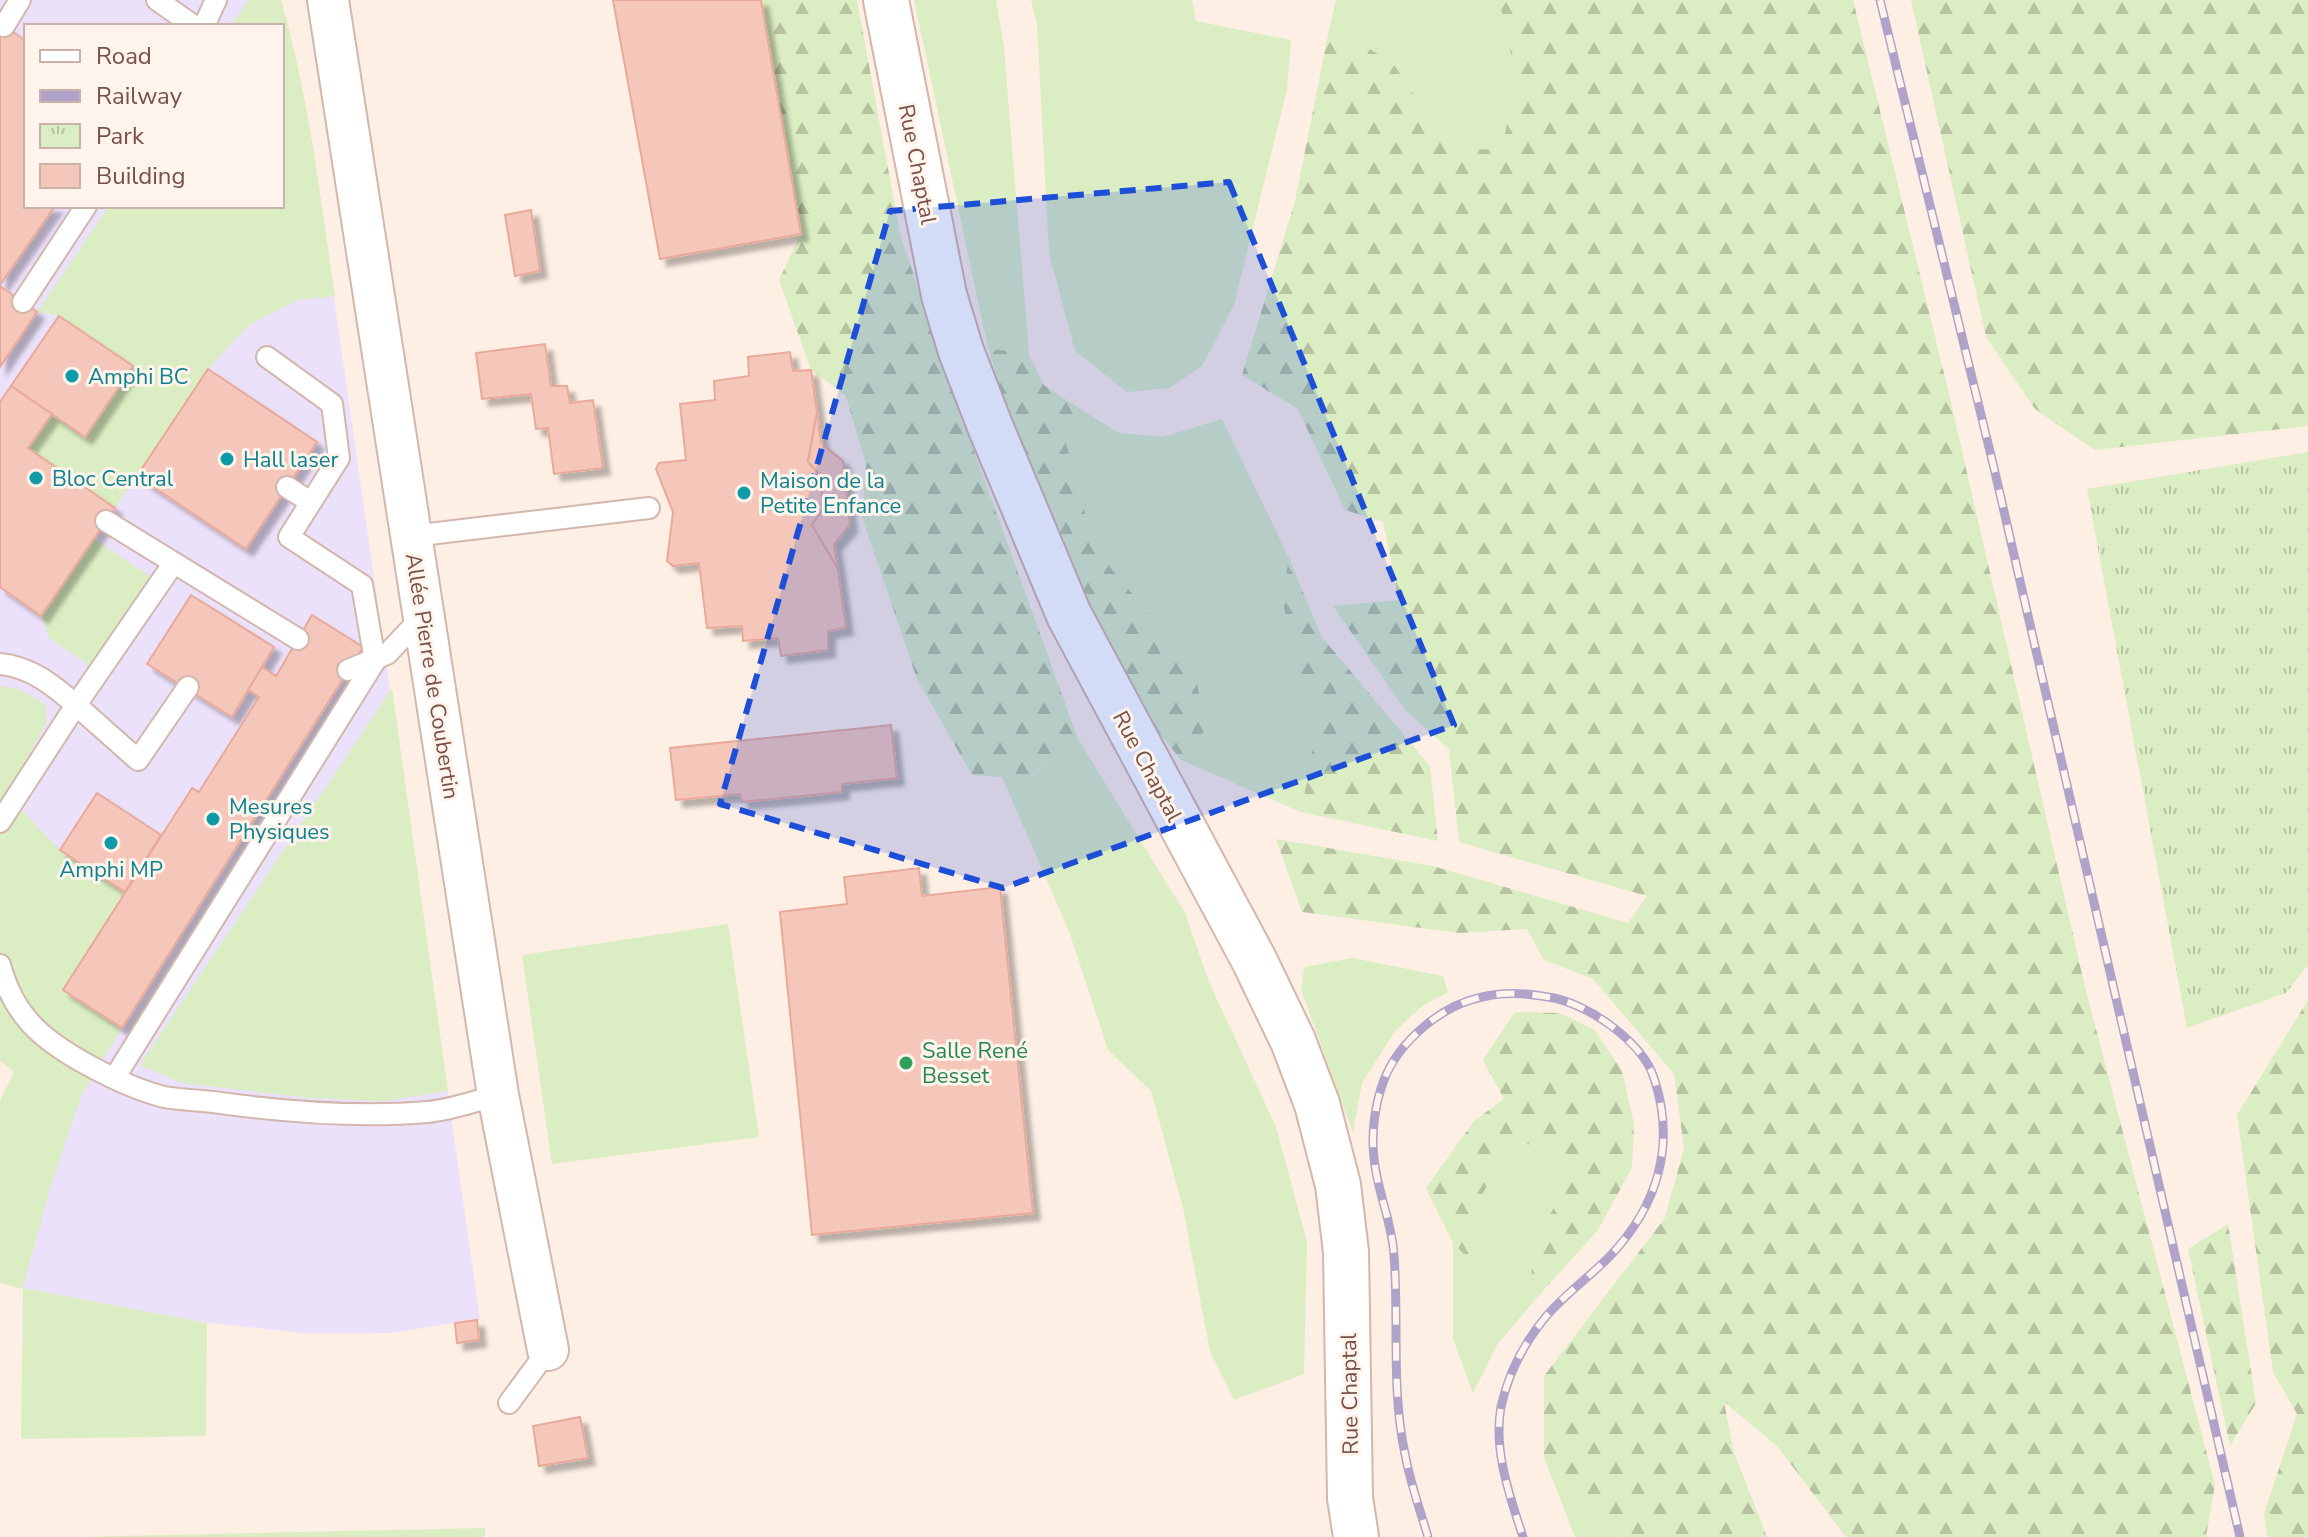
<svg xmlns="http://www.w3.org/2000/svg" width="2308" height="1537" viewBox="0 0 2308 1537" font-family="'Nunito Sans',sans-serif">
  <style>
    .education { fill: #ece1fa; fill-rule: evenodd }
    .grass { fill: #dbedc2 }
    .forest { fill: url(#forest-firs) }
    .park { fill: url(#park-tufts) }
    .building { fill: #f5c7ba; stroke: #e9a999; stroke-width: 2; filter: url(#shadow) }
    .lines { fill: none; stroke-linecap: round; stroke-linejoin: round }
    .lane-casing { stroke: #d3b7ac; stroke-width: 24 }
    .street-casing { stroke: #d3b7ac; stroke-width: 44 }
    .secondary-casing { stroke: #d6b5aa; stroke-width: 48 }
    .lane { stroke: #fff; stroke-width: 20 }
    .street { stroke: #fff; stroke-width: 40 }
    .secondary { stroke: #fff; stroke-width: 44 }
    .rail-casing { stroke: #b0a2c9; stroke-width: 9 }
    .rail { stroke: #fff4ec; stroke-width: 6; stroke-dasharray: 18; stroke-linecap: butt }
    .marked { fill: #1d4ed8; fill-opacity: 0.2; stroke: #1d4ed8; stroke-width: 6; stroke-dasharray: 16 10; stroke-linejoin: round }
    .culture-dot { fill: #0f9aa8; stroke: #fff4ec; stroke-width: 3 }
    .leisure-dot { fill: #2e9e5b; stroke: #fff4ec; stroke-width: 3 }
    .labels { text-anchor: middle; stroke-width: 6; stroke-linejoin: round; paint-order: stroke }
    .street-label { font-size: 22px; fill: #795048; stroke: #fff4ec }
    .culture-label { font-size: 22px; fill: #0d838f; stroke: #fff4ec; text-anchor: start }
    .leisure-label { font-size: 22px; fill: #27864d; stroke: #fff4ec; text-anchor: start }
  </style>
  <defs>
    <pattern id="forest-firs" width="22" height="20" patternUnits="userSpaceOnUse" patternTransform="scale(2)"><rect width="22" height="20" fill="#dbedc2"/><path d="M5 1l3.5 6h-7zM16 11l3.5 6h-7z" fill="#b6c2a0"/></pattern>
    <pattern id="park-tufts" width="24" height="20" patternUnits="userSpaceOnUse" patternTransform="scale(2)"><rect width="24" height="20" fill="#dbedc2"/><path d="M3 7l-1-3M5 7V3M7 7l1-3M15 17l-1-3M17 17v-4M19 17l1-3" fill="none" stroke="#b6c2a0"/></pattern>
    <filter id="shadow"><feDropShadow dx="7" dy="7" stdDeviation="2" flood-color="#0004"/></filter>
  </defs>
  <rect width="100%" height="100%" fill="#feefe4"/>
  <path class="education" d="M 0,0 L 281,0 L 312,144 L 480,1319 L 392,1333 L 314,1334 L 207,1323 L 23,1288 L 0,1102 L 14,1072 L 0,1060 ZM 26,26 L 282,26 L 282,206 L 26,206 Z"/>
  <g class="grass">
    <path d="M 249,0 L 281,0 C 309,96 320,197 335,296 L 298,300 L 249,325 L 208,369 L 115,508 L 28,448 L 52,414 L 86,436 L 133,366 L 59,316 L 37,312 L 109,206 L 282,206 L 282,26 L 231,26 Z"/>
    <polygon points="914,0 996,0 1004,48 1029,355 988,348"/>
    <polygon points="1031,0 1192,0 1196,21 1291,40 1287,89 1234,305 1202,366 1169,388 1127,392 1075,351 1049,253 1037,25"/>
    <polygon points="1336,0 1499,0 1516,78 1503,150 1449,148 1393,63 1330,25"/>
    <polygon points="1077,407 1119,433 1163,437 1222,419 1289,558 1282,598 1297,668 1318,720 1301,812 1181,760 1206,729 1194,668 1095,549 1066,443"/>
    <polygon points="94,539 151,577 91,666 49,638 41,616"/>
    <polygon points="0,686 18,689 45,704 46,723 7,795 60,850 125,892 63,989 122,1028 82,1094 50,1188 23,1288 207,1323 206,1436 21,1439 23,1289 0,1283 0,1102 14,1072 0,1060"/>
    <polygon points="392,688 448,1091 384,1101 309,1098 182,1083 140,1065"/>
    <polygon points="1078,739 1185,913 1209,982 1276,1127 1307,1242 1304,1374 1234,1400 1210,1352 1183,1208 1151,1091 1108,1050 1070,934 1002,777 1028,779"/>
    <polygon points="728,924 759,1137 552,1164 522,955"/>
    <polygon points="1353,958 1443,976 1448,992 1422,1006 1395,1031 1362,1083 1353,1133 1301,990 1304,967"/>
    <polygon points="1516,1139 1563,1159 1557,1202 1530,1250 1534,1301 1497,1345 1473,1393 1453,1339 1453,1243 1474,1263 1464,1224"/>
    <polygon points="1544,1458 1614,1534 1623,1537 1575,1537"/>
    <polygon points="485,1528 485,1537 71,1537"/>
  </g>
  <g class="forest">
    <polygon points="761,0 857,0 900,234 955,398 1078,739 1027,779 972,775 917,679 862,517 866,464 846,396 811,370 779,280 801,234"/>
    <polygon points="1499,0 1853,0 1949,394 2085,987 2215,1485 2206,1537 1846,1537 1777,1446 1724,1402 1734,1453 1767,1537 1623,1537 1614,1534 1544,1458 1544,1376 1665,1218 1684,1148 1674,1074 1593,979 1544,960 1527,929 1459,933 1302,912 1276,839 1433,866 1628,923 1647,896 1459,842 1449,749 1406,711 1333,606 1399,600 1383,522 1345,510 1298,409 1242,375 1295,201 1330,25 1393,63 1449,148 1502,150 1516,78"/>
    <polygon points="1911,0 2308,0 2308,426 2095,450 2035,409 1986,337"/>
    <polygon points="988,348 1029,355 1044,385 1077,407 1066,443 1095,549 1194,668 1206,729 1181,760 1148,719 1032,489"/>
    <polygon points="1289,558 1321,636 1430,766 1438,841 1301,812 1318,720 1297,668 1282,598"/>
    <polygon points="2308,1000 2308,1537 2267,1537 2264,1514 2297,1414 2273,1372 2237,1115"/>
    <polygon points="1515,1012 1560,1013 1595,1030 1622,1071 1634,1124 1632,1168 1598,1230 1534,1301 1530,1250 1557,1202 1563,1159 1516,1139 1464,1224 1475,1265 1453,1243 1426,1188 1474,1121 1504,1099 1483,1060"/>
    <polygon points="2228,1224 2256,1403 2230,1446 2188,1249"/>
  </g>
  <polygon class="park" points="2308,452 2308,965 2286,993 2187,1028 2087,489"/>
  <g class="building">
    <polygon points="613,0 761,0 801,234 660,259"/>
    <polygon points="0,23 26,41 26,206 55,206 0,285"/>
    <polygon points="531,210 540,271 515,276 505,215"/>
    <polygon points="0,286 37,312 0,367"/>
    <polygon points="59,316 133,366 85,437 11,386"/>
    <polygon points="545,344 551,386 567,386 570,403 593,400 603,468 554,474 548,428 536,429 531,394 482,399 476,353"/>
    <polygon points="790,352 793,371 811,370 817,412 808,462 821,476 823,509 812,525 838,569 846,628 828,631 828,650 781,656 778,638 743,641 742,626 707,628 699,563 673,566 667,561 673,512 656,469 659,463 686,460 680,404 715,400 714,381 749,376 748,357"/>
    <polygon points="208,369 317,442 246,549 137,476"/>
    <polygon points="11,386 52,414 28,448 115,508 41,616 0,587 0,402"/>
    <polygon points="817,412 821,443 843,461 850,525 834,544 838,569 812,525 823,509 821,476 808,462"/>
    <polygon points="191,595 274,647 232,717 147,664"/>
    <polygon points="312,615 363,647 122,1028 63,990 192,788 199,792 259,697 248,690 262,667 276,676"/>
    <polygon points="891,725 897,778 842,784 842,792 742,802 740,794 676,800 670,748"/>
    <polygon points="97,793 161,835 125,892 60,850"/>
    <polygon points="919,868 922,896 1000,887 1033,1213 812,1235 780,912 847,904 844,877"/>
    <polygon points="477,1320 479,1340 457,1343 455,1323"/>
    <polygon points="580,1417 588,1458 539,1466 533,1426"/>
  </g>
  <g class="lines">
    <g class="lane-casing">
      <g id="lane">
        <polyline points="157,0 194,26"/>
        <polyline points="4,26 20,0"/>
        <polyline points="204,26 216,0"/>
        <polyline points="23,302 86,206"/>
        <polyline points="287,487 310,502"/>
        <polyline points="106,521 298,639"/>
        <polyline points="412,536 649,508"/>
        <polyline points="173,564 76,705 138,760 188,687"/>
        <path d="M 0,664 C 31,667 53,685 76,705 L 0,822"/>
        <polyline points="348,670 387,654 424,615"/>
        <path d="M 0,965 C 5,983 14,1004 27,1019 C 52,1051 125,1087 164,1097 C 180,1100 197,1100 213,1102 C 284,1112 356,1118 427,1112 C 451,1110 475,1101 498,1095"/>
        <polyline points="115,1077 375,661 362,585 289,537 339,458 332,404 267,357"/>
        <polyline points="509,1403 548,1350"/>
      </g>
    </g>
    <g class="street-casing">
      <polyline id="street" points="328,0 498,1095 548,1350"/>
    </g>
    <g class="secondary-casing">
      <polyline id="secondary" points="886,0 944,295 961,351 990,426 1069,615 1254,960 1293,1041 1317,1104 1338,1185 1346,1252 1350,1498 1356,1537"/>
    </g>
    <use href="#lane" class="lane"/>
    <use href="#street" class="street"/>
    <use href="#secondary" class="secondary"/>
    <g class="rail-casing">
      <g id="rail">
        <polyline points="1880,0 1994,468 2240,1537"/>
        <path d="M 1428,1537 C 1420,1510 1410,1482 1405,1454 C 1391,1389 1399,1321 1394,1255 C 1392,1222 1377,1191 1374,1158 C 1371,1134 1375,1103 1384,1080 C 1399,1041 1442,1005 1482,997 C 1503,992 1527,993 1548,997 C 1586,1002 1642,1041 1654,1078 C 1676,1144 1658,1205 1611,1255 C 1590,1277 1563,1295 1544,1319 C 1523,1345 1508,1374 1501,1407 C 1493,1450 1510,1497 1523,1537"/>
      </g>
    </g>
    <use href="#rail" class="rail"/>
  </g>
  <path class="marked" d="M 1229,182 L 1454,725 L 1003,888 L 720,804 L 890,211 Z"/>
  <g class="culture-dot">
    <circle cx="72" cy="376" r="8"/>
    <circle cx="227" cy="459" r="8"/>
    <circle cx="36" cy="478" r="8"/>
    <circle cx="744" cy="493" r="8"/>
    <circle cx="213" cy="819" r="8"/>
    <circle cx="111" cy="843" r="8"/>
  </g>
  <circle class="leisure-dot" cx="906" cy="1063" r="8"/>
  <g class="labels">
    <g class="street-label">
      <text transform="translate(918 164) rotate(79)" y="8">Rue Chaptal</text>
      <text transform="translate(433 676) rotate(81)" y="8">Allée Pierre de Coubertin</text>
      <text transform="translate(1148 766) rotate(62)" y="8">Rue Chaptal</text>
      <text transform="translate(1349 1394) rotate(-91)" y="8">Rue Chaptal</text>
    </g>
    <g class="culture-label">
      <text x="88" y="384">Amphi BC</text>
      <text x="243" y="467">Hall laser</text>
      <text x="52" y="486">Bloc Central</text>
      <text x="760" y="488">Maison de la<tspan x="760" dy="25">Petite Enfance</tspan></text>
      <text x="229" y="814">Mesures<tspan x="229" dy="25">Physiques</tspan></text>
      <text x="111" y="877" text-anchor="middle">Amphi MP</text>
    </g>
    <g class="leisure-label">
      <text x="922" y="1058">Salle René<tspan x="922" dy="25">Besset</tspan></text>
    </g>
  </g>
  <rect x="24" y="24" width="260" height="184" fill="#fff4ec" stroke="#c9b2aa" stroke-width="2"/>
  <rect x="40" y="50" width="40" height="12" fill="#ffffff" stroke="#c9b2aa" stroke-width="2"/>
  <text x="96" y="64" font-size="24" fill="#795048">Road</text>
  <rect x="40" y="90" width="40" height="12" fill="#b0a2c9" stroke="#c9b2aa" stroke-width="2"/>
  <text x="96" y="104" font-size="24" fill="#795048">Railway</text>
  <rect x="40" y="124" width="40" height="24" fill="url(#park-tufts)" stroke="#c9b2aa" stroke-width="2"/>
  <text x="96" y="144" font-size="24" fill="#795048">Park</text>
  <rect x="40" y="164" width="40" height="24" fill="#f5c7ba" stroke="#c9b2aa" stroke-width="2"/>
  <text x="96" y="184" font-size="24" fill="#795048">Building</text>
</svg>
